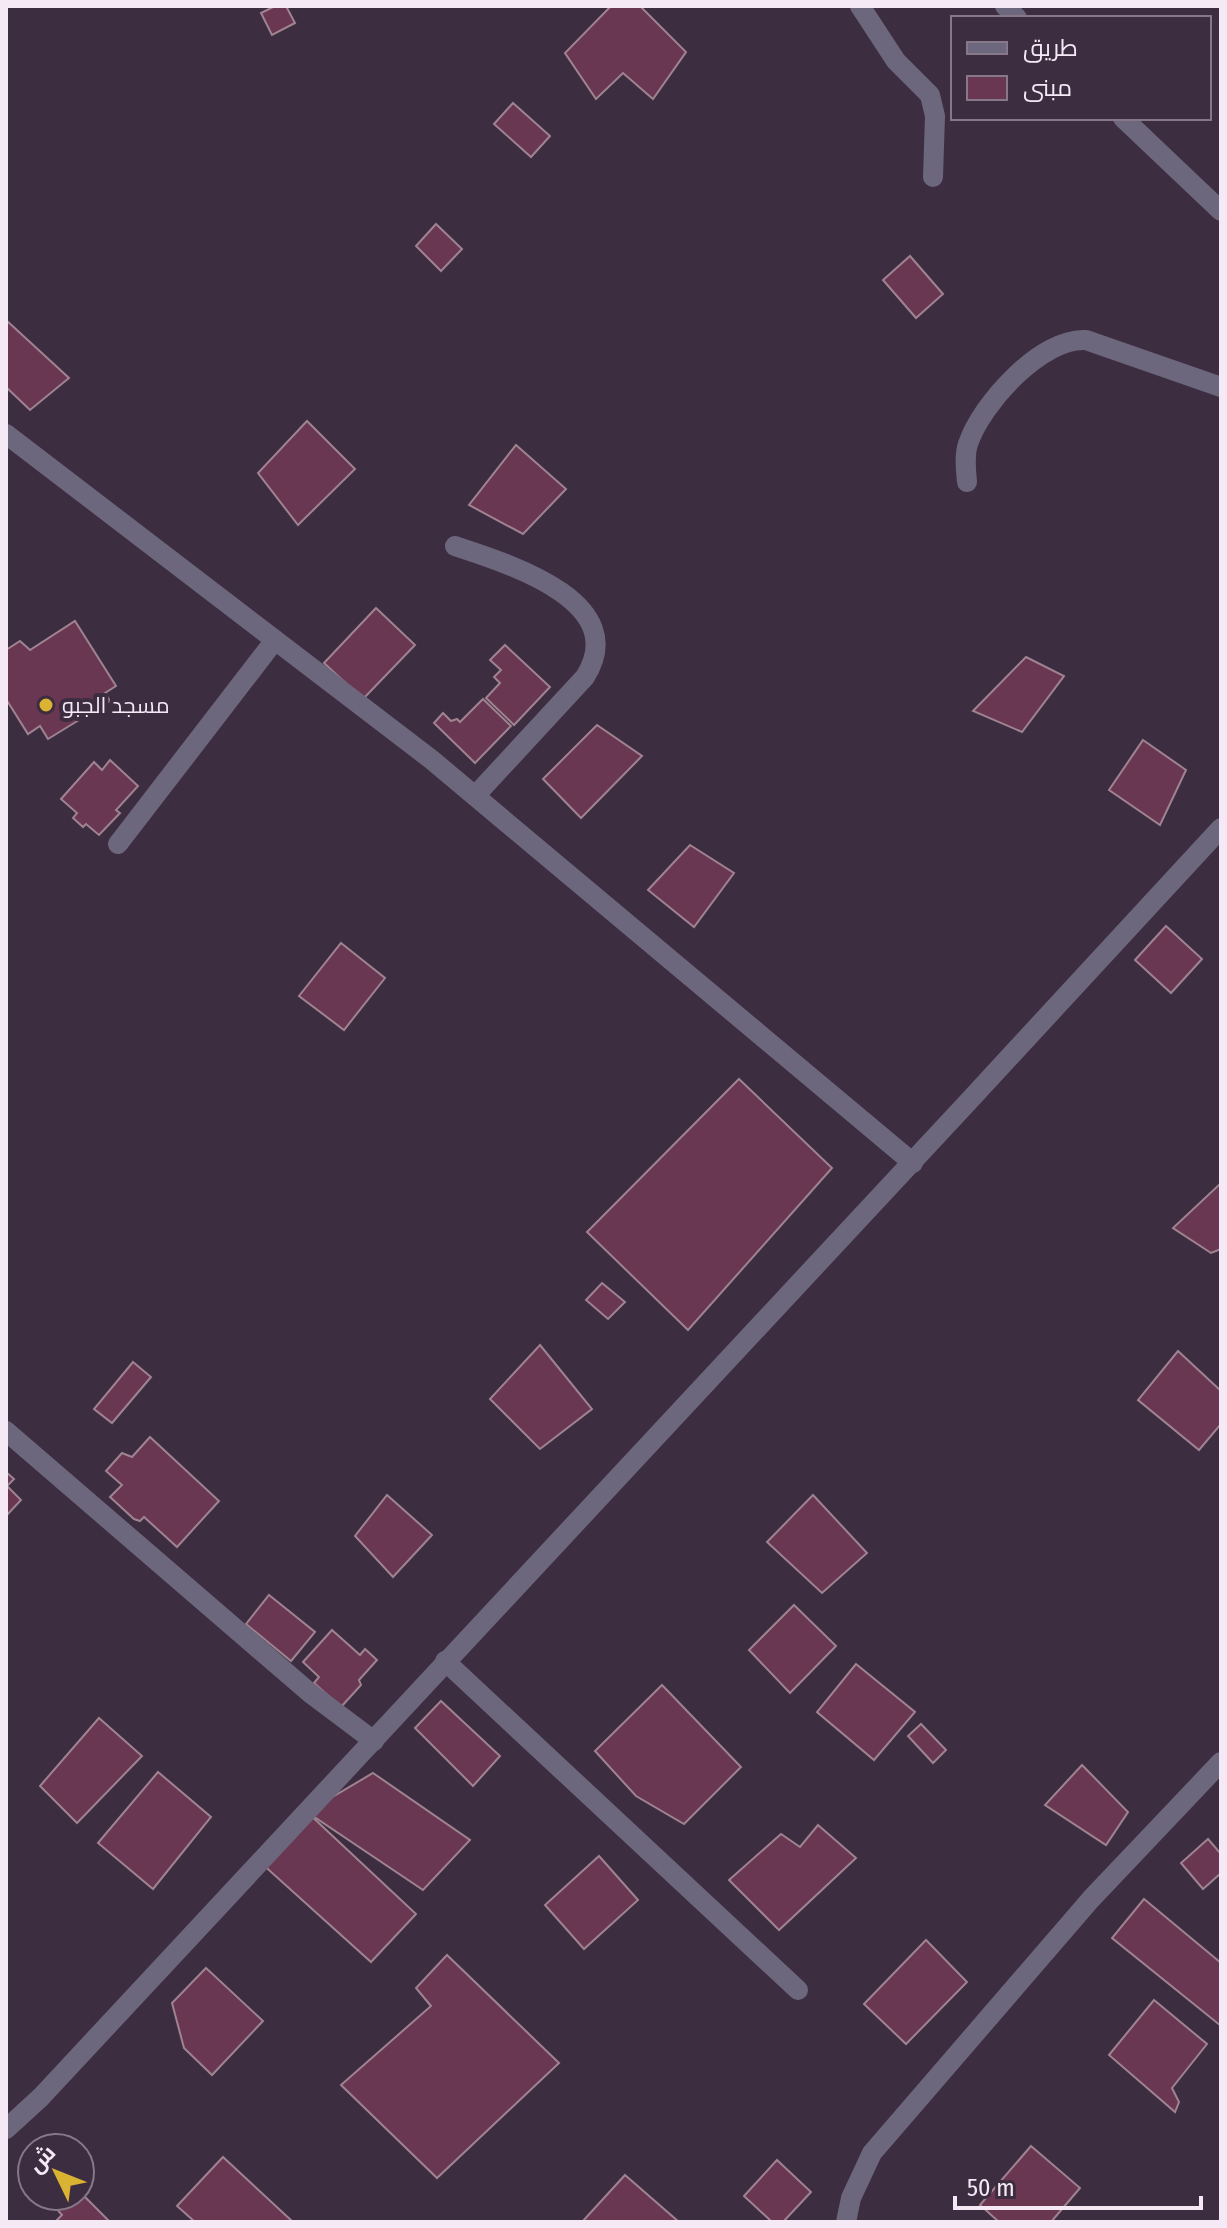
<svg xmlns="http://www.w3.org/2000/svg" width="1227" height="2228" viewBox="0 0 1227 2228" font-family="'Fira Sans Condensed',Cairo,sans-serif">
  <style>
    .building { fill: #6a3753; stroke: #9f8391; stroke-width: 2 }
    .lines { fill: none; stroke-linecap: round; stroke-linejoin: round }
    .minor { stroke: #6d677e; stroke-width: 20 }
    .poi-dot { fill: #dab333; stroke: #3d2d40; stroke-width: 3 }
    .labels { text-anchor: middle; stroke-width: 8; stroke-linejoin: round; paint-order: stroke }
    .poi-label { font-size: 22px; fill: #f4e9f5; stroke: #3d2d40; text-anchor: start }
  </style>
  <rect width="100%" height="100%" fill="#3d2d40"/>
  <g class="building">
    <polygon points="275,6 286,6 295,23 272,35 261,13"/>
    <polygon points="611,6 640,6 686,52 653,99 623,73 596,99 565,53"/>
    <polygon points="513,103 550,136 531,157 494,124"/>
    <polygon points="436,224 462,249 441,271 416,246"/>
    <polygon points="910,256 943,294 916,318 883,280"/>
    <polygon points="6,320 69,378 30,410 6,387"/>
    <polygon points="307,421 355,469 298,525 258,473"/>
    <polygon points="516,445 566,489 523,534 469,505"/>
    <polygon points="376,608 415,645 363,699 324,663"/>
    <polygon points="75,621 116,686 105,693 110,701 48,739 40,726 28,734 6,699 6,650 20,641 30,650"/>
    <polygon points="505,645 550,687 514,725 486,698 500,683 494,677 501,670 490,660"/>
    <polygon points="1026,657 1064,676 1022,732 973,711"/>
    <polygon points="483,699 511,726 475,763 434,723 443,713 451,721 457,719 460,722"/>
    <polygon points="597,725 642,756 581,818 543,779"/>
    <polygon points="1143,740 1186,770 1160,825 1109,790"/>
    <polygon points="110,760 138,786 116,810 120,813 99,835 86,824 83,827 73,818 77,813 61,799 94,762 102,770"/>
    <polygon points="690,845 734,873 694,927 648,890"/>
    <polygon points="1166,926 1202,959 1171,993 1135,960"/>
    <polygon points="341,943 385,978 344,1030 299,996"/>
    <polygon points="739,1079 832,1168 688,1330 587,1232"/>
    <polygon points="1221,1183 1221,1249 1211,1253 1173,1228"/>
    <polygon points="602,1283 625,1302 608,1319 586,1300"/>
    <polygon points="540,1345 592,1409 540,1449 490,1399"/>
    <polygon points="1178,1351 1221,1391 1221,1424 1199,1450 1138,1400"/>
    <polygon points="133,1362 151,1377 112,1423 94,1409"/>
    <polygon points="150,1437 219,1501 177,1547 144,1517 140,1521 134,1519 110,1497 122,1485 106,1471 122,1453 132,1457"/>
    <polygon points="6,1472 14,1479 7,1486 21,1500 6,1516"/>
    <polygon points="387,1495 432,1535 393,1577 355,1536"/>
    <polygon points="813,1495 867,1553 822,1593 767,1542"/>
    <polygon points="269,1595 315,1632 291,1661 246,1624"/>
    <polygon points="794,1605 836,1646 790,1693 749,1650"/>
    <polygon points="332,1630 360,1655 365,1649 377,1660 359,1680 361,1685 341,1707 314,1683 319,1677 303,1662"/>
    <polygon points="856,1664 915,1712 874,1760 817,1712"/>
    <polygon points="662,1685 741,1767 684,1824 636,1796 595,1751"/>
    <polygon points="441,1701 500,1756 473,1786 415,1728"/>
    <polygon points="99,1718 142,1756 77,1823 40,1786"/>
    <polygon points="921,1724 946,1750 933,1763 908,1736"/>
    <polygon points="1082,1765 1128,1812 1106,1845 1045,1805"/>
    <polygon points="158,1772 211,1817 153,1889 98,1843"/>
    <polygon points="373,1773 470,1840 423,1890 307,1812"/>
    <polygon points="307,1812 416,1914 371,1962 260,1862"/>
    <polygon points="818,1825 856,1858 779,1930 729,1880 781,1834 800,1847"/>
    <polygon points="1208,1839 1221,1854 1221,1873 1203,1889 1181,1863"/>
    <polygon points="599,1856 638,1900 584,1949 545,1905"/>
    <polygon points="1144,1899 1221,1963 1221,2026 1112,1938"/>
    <polygon points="926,1940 967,1982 906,2044 864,2004"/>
    <polygon points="447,1955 559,2063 437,2178 341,2085 431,2006 416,1988"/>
    <polygon points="206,1968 263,2021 212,2075 184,2048 172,2003"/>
    <polygon points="1154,2000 1207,2044 1172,2088 1179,2102 1175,2112 1109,2055"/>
    <polygon points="1031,2146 1080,2188 1051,2222 999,2222 980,2205"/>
    <polygon points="223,2157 293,2222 195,2222 177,2206"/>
    <polygon points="777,2160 811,2192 783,2222 772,2222 744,2196"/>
    <polygon points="625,2175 679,2222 582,2222"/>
    <polygon points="80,2192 109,2221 108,2222 55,2222 62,2215 56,2208 68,2196 80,2196"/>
  </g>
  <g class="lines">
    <g class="minor">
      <polyline points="860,6 896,61 930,95 935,116 933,177"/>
      <polyline points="1005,6 1017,18"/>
      <polyline points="1123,118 1221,211"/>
      <polyline points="6,434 432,760 913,1163"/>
      <path d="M 967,482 C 966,470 964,456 968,444 C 981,404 1042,337 1086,340 L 1221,387"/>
      <path d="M 455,546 C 506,563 633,601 585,677 L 475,796"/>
      <polyline points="118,844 275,640"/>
      <polyline points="6,1431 310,1693 374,1741"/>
      <polyline points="445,1661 798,1990"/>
      <path d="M 6,2129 L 41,2097 C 435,1674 830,1253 1221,828"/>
      <polyline points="846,2222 851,2198 872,2153 1091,1899 1221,1762"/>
    </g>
  </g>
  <circle class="poi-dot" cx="46" cy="705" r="8"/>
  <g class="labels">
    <g class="poi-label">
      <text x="62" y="713">مسجد الجبو</text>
    </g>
  </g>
  <rect width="1227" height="2228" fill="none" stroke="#f4e9f5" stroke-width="16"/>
  <rect x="951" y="16" width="260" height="104" fill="#3d2d40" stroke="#867888" stroke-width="2"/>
  <rect x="967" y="42" width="40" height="12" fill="#6d677e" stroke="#867888" stroke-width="2"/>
  <text x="1023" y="56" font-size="24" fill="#f4e9f5">طريق</text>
  <rect x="967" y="76" width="40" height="24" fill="#6a3753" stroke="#867888" stroke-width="2"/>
  <text x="1023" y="96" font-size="24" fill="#f4e9f5">مبنى</text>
  <g transform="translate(56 2172) rotate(313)"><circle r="38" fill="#3d2d40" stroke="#867888" stroke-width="2"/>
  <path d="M0-6L14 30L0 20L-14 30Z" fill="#dab333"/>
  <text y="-12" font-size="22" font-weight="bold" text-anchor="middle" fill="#f4e9f5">ش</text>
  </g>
  <path d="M955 2196v12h246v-12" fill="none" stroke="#f4e9f5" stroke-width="4"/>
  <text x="967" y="2196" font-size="24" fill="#f4e9f5" stroke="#3d2d40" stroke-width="6" paint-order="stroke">50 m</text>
</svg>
